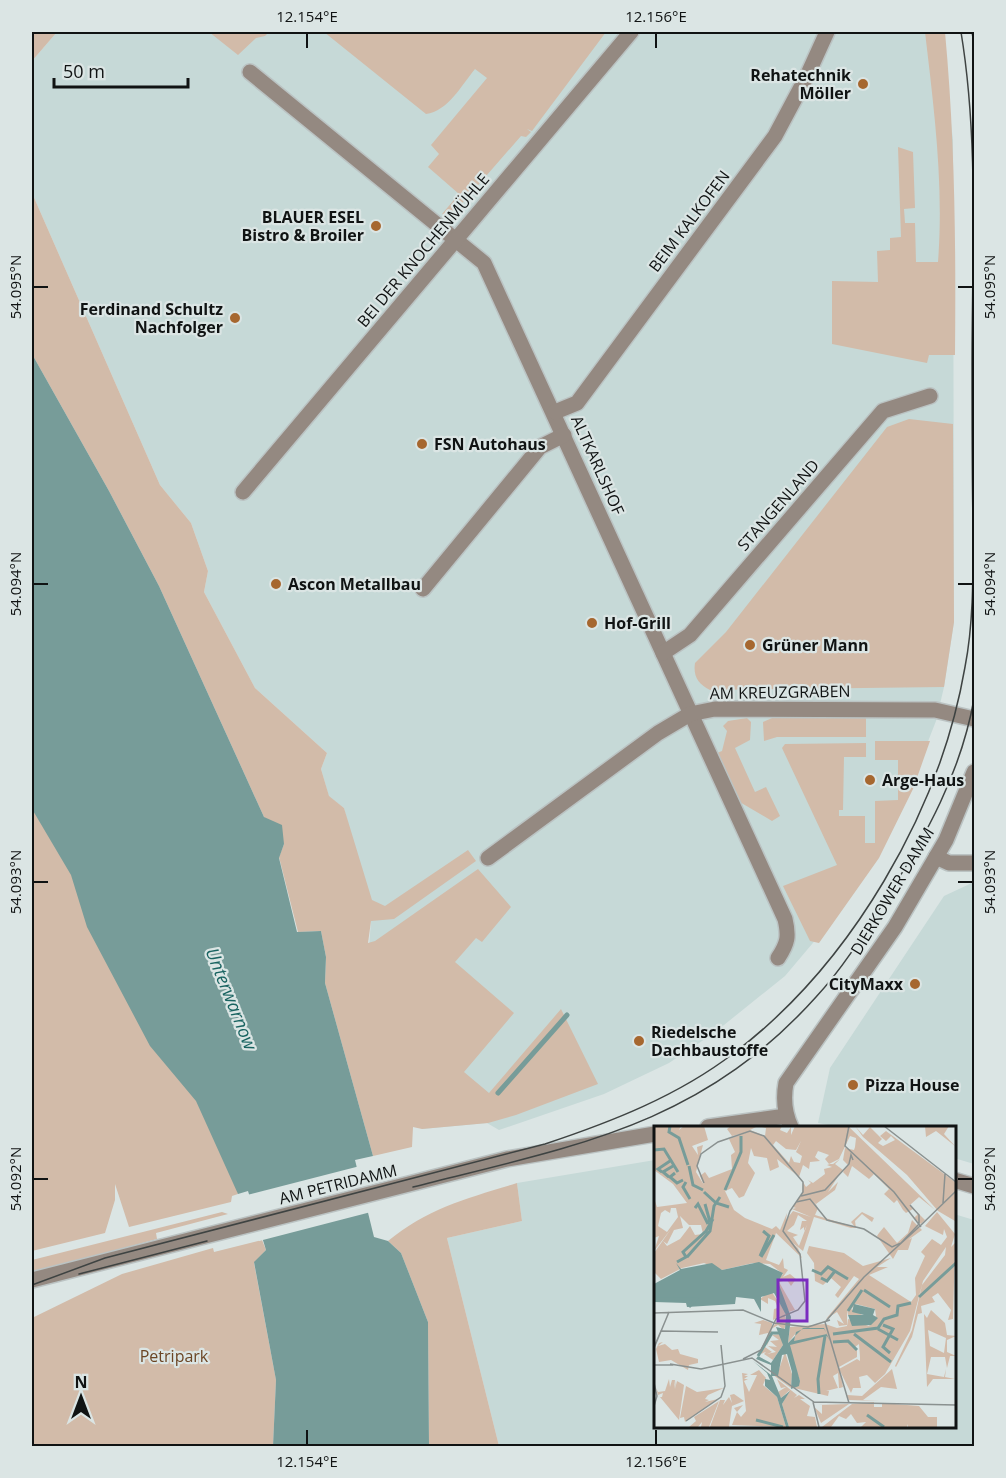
<svg xmlns="http://www.w3.org/2000/svg" width="1006" height="1478" viewBox="0 0 1006 1478" font-family="'Open Sans',sans-serif">
  <style>
    .built { fill: #c6d9d7 }
    .green { fill: #d2bba9 }
    .water { fill: #779c99 }
    .pier { fill: #dbe5e4 }
    .lines { fill: none; stroke-linecap: round; stroke-linejoin: round }
    .stream { stroke: #779c99; stroke-width: 5 }
    .minor-casing { stroke: #bbc3c3; stroke-width: 18 }
    .tertiary-casing { stroke: #bbc3c3; stroke-width: 18 }
    .minor { stroke: #948981; stroke-width: 15 }
    .tertiary { stroke: #948981; stroke-width: 15 }
    .tram { stroke: #3e4342; stroke-width: 1.5 }
    .ticks { fill: none; stroke: #101313; stroke-width: 2 }
    .poi-dot { fill: #a6672f; stroke: #dbe5e4; stroke-width: 2 }
    .labels { text-anchor: middle; stroke-width: 4.5; stroke-linejoin: round; paint-order: stroke }
    .poi-label { font-size: 16px; font-weight: bold; fill: #101313; stroke: #dbe5e4; text-anchor: start }
    .street-label { font-size: 16px; fill: #101313; stroke: #dbe5e4 }
    .park-label { font-size: 16px; fill: #6b4524; stroke: #dbe5e4 }
    .water-label { font-size: 18px; font-style: italic; fill: #186360; stroke: #dbe5e4 }
    .inset-river { fill: none; stroke: #779c99; stroke-width: 3 }
    .inset-road { fill: none; stroke: #8a9190; stroke-width: 1.5 }
    .view { fill: #7b2cbf; fill-opacity: 0.15; stroke: #7b2cbf; stroke-width: 3 }
    .inset-edge { fill: none; stroke: #101313; stroke-width: 3 }
    .neatline { fill: none; stroke: #101313; stroke-width: 2 }
    .ticks-label { font-size: 15px; text-anchor: middle; fill: #101313 }
  </style>
  <rect width="100%" height="100%" fill="#dbe5e4"/>
  <g class="built">
    <polygon points="57,32 940,32 953,140 954,622 944,687 936,721 918,767 834,918 785,976 714,1033 669,1063 604,1094 499,1130 487,1123 422,1129 365,1002 371,921 344,808 329,797 321,769 327,753 255,688 204,592 208,571 191,523 160,485 32,193 32,61"/>
    <polygon points="974,879 974,1164 954,1158 954,1127 838,1127 818,1123 830,1068 944,896 974,882"/>
    <polygon points="655,1160 655,1426 954,1426 954,1214 974,1220 974,1446 499,1446 447,1238 522,1221 517,1183"/>
  </g>
  <g class="green">
    <polygon points="32,32 57,32 32,61"/>
    <polygon points="209,32 269,32 265,36 256,38 238,55"/>
    <path d="M 324,32 L 606,32 L 532,131 L 527,129 L 531,132 L 526,137 L 521,136 L 453,214 L 448,216 L 442,214 L 459,194 L 428,167 L 439,154 L 431,145 L 487,78 L 475,69 C 461,86 448,111 426,114 Z"/>
    <path d="M 925,32 L 945,32 C 955,139 956,247 955,355 L 929,355 L 927,363 L 832,344 L 832,281 L 878,282 L 877,251 L 890,250 L 890,238 L 901,237 L 898,147 L 913,152 L 915,208 L 904,209 L 905,223 L 915,223 L 916,262 L 938,262 C 944,184 934,109 925,32 Z"/>
    <polygon points="32,193 160,485 191,523 208,571 204,592 255,688 327,753 321,769 329,796 344,808 372,900 385,906 468,850 476,861 394,919 371,921 368,943 375,941 478,869 511,907 482,942 476,938 455,962 514,1013 464,1072 489,1093 561,1009 598,1084 516,1115 488,1123 422,1129 413,1127 412,1147 373,1156 325,983 326,957 321,931 298,932 279,857 284,844 264,817 159,586 109,491 32,354"/>
    <path d="M 909,419 L 953,424 L 954,622 L 944,687 L 710,690 C 698,684 693,676 695,663 L 726,632 L 887,427 Z"/>
    <polygon points="32,713 225,1121 238,1194 232,1196 231,1202 129,1227 115,1184 115,1200 105,1233 32,1251"/>
    <polygon points="747,718 751,722 750,740 735,748 755,792 766,787 780,816 772,821 738,801 717,753 722,751 727,731 723,726 728,721"/>
    <polygon points="772,718 866,718 866,737 777,737 764,741 763,722"/>
    <polygon points="875,741 930,741 913,789 879,858 819,943 810,941 783,886 837,865 782,748 785,744 866,743 866,757 844,757 843,810 839,810 839,816 865,816 865,843 875,843 875,801 898,800 898,760 875,760"/>
    <path d="M 517,1183 L 522,1221 L 447,1238 L 499,1446 L 429,1446 L 428,1322 L 401,1253 L 388,1241 C 428,1208 468,1198 517,1183 Z"/>
    <polygon points="222,1212 228,1214 156,1233 157,1239 32,1273 32,1260"/>
    <polygon points="262,1240 266,1250 254,1263 276,1380 273,1446 32,1446 32,1318 122,1274 213,1248 214,1252"/>
  </g>
  <polygon class="water" points="32,354 109,491 159,586 264,817 282,825 284,844 279,858 297,932 321,931 326,957 325,983 373,1156 355,1160 374,1237 388,1241 401,1253 428,1322 429,1446 273,1446 276,1380 254,1262 266,1250 248,1191 238,1194 196,1101 150,1046 87,927 71,875 32,809"/>
  <polygon class="pier" points="360,1166 371,1212 259,1241 247,1195"/>
  <g class="lines">
    <polyline class="stream" points="498,1093 567,1015"/>
    <g class="minor-casing">
      <g id="minor">
        <path d="M 250,72 L 484,263 L 785,919 C 789,936 788,943 778,958"/>
        <polyline points="555,412 577,403 775,136 807,76 827,32"/>
        <polyline points="243,492 631,32"/>
        <polyline points="423,589 540,447 564,435"/>
        <polyline points="663,653 690,635 883,411 930,396"/>
        <polyline points="936,857 949,863 974,863"/>
        <polyline points="488,858 658,733 690,714 715,709 935,710 974,719"/>
        <polyline points="708,1127 786,1116"/>
        <polyline points="32,1280 507,1159 655,1134"/>
      </g>
    </g>
    <g class="tertiary-casing">
      <g id="tertiary">
        <path d="M 791,1127 C 784,1112 783,1099 786,1083 L 895,927 L 946,840 L 974,772"/>
        <polyline points="954,1180 974,1186"/>
      </g>
    </g>
    <use href="#minor" class="minor"/>
    <use href="#tertiary" class="tertiary"/>
    <g class="tram">
      <polyline points="972,32 974,44"/>
      <path d="M 413,1187 C 573,1146 699,1127 816,997 C 844,967 865,932 887,897 C 926,836 961,772 974,699"/>
      <polyline points="79,1274 207,1241"/>
      <path d="M 32,1285 L 105,1258 L 545,1144 C 611,1122 678,1096 734,1053 C 851,964 940,812 965,667 C 974,621 973,571 973,523 C 972,471 972,418 972,366 C 972,255 979,141 961,32"/>
    </g>
  </g>
  <path class="ticks" d="M 307,33 L 307,48M 656,33 L 656,48M 33,287 L 48,287M 958,287 L 973,287M 33,584 L 48,584M 958,584 L 973,584M 33,882 L 48,882M 958,882 L 973,882M 33,1179 L 48,1179M 958,1179 L 973,1179M 307,1430 L 307,1445M 656,1430 L 656,1445"/>
  <g class="poi-dot">
    <circle cx="863" cy="84" r="6"/>
    <circle cx="376" cy="226" r="6"/>
    <circle cx="235" cy="318" r="6"/>
    <circle cx="422" cy="444" r="6"/>
    <circle cx="276" cy="584" r="6"/>
    <circle cx="592" cy="623" r="6"/>
    <circle cx="750" cy="645" r="6"/>
    <circle cx="870" cy="780" r="6"/>
    <circle cx="915" cy="984" r="6"/>
    <circle cx="639" cy="1041" r="6"/>
    <circle cx="853" cy="1085" r="6"/>
  </g>
  <g class="labels">
    <g class="poi-label">
      <text x="851" y="81" text-anchor="end">Rehatechnik<tspan x="851" dy="18">Möller</tspan></text>
      <text x="364" y="223" text-anchor="end">BLAUER ESEL<tspan x="364" dy="18">Bistro &amp; Broiler</tspan></text>
      <text x="223" y="315" text-anchor="end">Ferdinand Schultz<tspan x="223" dy="18">Nachfolger</tspan></text>
      <text x="434" y="450">FSN Autohaus</text>
      <text x="288" y="590">Ascon Metallbau</text>
      <text x="604" y="629">Hof-Grill</text>
      <text x="762" y="651">Grüner Mann</text>
      <text x="882" y="786">Arge-Haus</text>
      <text x="903" y="990" text-anchor="end">CityMaxx</text>
      <text x="651" y="1038">Riedelsche<tspan x="651" dy="18">Dachbaustoffe</tspan></text>
      <text x="865" y="1091">Pizza House</text>
    </g>
    <g class="street-label">
      <text transform="translate(689 221) rotate(-53)" y="6">BEIM KALKOFEN</text>
      <text transform="translate(423 250) rotate(-50)" y="6">BEI DER KNOCHENMÜHLE</text>
      <text transform="translate(598 465) rotate(66)" y="6">ALTKARLSHOF</text>
      <text transform="translate(778 505) rotate(-49)" y="6">STANGENLAND</text>
      <text transform="translate(780 692) rotate(-1)" y="6">AM KREUZGRABEN</text>
      <text transform="translate(892 891) rotate(-59)" y="6">DIERKOWER DAMM</text>
      <text transform="translate(338 1184) rotate(-14)" y="6">AM PETRIDAMM</text>
    </g>
    <g class="park-label">
      <text x="174" y="1362">Petripark</text>
    </g>
    <g class="water-label">
      <text transform="translate(231 999) rotate(68)" y="6">Unterwarnow</text>
    </g>
  </g>
  <g transform="translate(654 1126)">
    <rect width="302" height="302" fill="#dbe5e4"/>
    <path d="M 0,0 L 27,0 L 25,4 L 30,0 L 50,0 L 54,14 L 38,20 L 44,29 L 43,21 L 49,19 L 42,46 L 50,59 L 46,50 L 51,46 L 55,52 L 78,43 L 77,29 L 81,26 L 75,13 L 94,6 L 78,10 L 73,3 L 77,0 L 104,0 L 96,4 L 111,10 L 112,2 L 104,0 L 128,0 L 126,4 L 133,7 L 137,1 L 137,9 L 141,0 L 194,0 L 281,84 L 265,71 L 256,79 L 271,94 L 267,98 L 260,92 L 264,88 L 259,83 L 252,87 L 257,92 L 249,84 L 243,74 L 240,77 L 230,68 L 235,63 L 220,48 L 215,53 L 198,40 L 194,51 L 189,46 L 191,43 L 187,46 L 174,66 L 184,56 L 181,64 L 162,78 L 160,75 L 164,82 L 161,89 L 201,101 L 197,96 L 208,86 L 220,92 L 218,96 L 208,88 L 201,95 L 202,102 L 197,102 L 160,91 L 149,125 L 131,111 L 144,122 L 148,132 L 122,107 L 112,134 L 125,139 L 129,132 L 130,142 L 134,144 L 129,151 L 136,148 L 142,153 L 137,160 L 133,154 L 125,156 L 141,184 L 135,186 L 124,162 L 124,153 L 129,148 L 116,138 L 99,137 L 68,144 L 50,137 L 28,142 L 7,153 L 0,146 L 0,127 L 17,103 L 0,125 L 5,110 L 0,112 L 0,72 L 3,81 L 33,77 L 19,58 L 0,44 ZM 196,10 L 202,12 L 201,21 L 200,24 L 191,22 L 189,34 L 194,39 L 189,44 L 181,38 L 186,33 L 179,38 L 176,38 L 173,39 L 178,41 L 170,43 L 171,48 L 159,57 L 154,54 L 157,57 L 152,61 L 149,56 L 148,68 L 137,83 L 139,81 L 142,82 L 138,83 L 157,91 L 139,85 L 132,94 L 133,87 L 126,104 L 122,100 L 118,103 L 91,92 L 80,84 L 71,65 L 78,62 L 85,72 L 90,70 L 101,47 L 94,37 L 97,22 L 100,30 L 113,32 L 116,45 L 125,41 L 123,33 L 145,51 L 149,39 L 155,43 L 156,36 L 166,35 L 161,31 L 164,25 L 175,29 L 171,33 L 175,38 L 185,33 ZM 122,15 L 132,23 L 142,24 L 147,15 L 142,26 L 148,30 L 146,37 L 140,36 L 137,30 L 135,37 L 119,19 ZM 17,82 L 22,82 L 24,91 L 13,106 L 4,100 L 7,87 L 11,84 L 16,87 ZM 144,89 L 153,95 L 148,95 L 146,104 L 150,101 L 150,105 L 153,99 L 145,120 L 139,111 L 144,109 L 133,105 L 140,99 ZM 26,90 L 35,99 L 47,99 L 49,108 L 41,109 L 36,100 L 26,113 L 13,120 L 9,115 L 13,118 L 20,104 L 29,102 ZM 201,0 L 209,9 L 216,1 L 228,13 L 224,17 L 229,20 L 241,14 L 237,10 L 232,15 L 226,10 L 232,5 L 301,56 L 301,95 L 284,85 L 253,49 L 209,11 ZM 271,0 L 295,0 L 290,8 L 301,20 L 282,5 L 272,11 ZM 283,86 L 301,108 L 297,121 L 301,117 L 299,193 L 294,194 L 297,184 L 284,167 L 278,171 L 281,176 L 267,180 L 268,187 L 264,188 L 258,211 L 242,241 L 241,240 L 258,204 L 268,159 L 291,129 L 292,121 L 269,155 L 256,205 L 231,248 L 221,257 L 213,249 L 205,251 L 207,262 L 199,262 L 197,267 L 185,243 L 203,233 L 206,235 L 206,231 L 205,218 L 201,221 L 194,214 L 203,224 L 203,231 L 185,241 L 189,261 L 186,262 L 185,262 L 184,247 L 179,250 L 184,262 L 172,265 L 175,265 L 174,270 L 140,262 L 146,255 L 134,222 L 140,213 L 142,207 L 134,217 L 136,201 L 171,198 L 183,202 L 193,200 L 194,193 L 215,200 L 222,190 L 221,183 L 202,178 L 197,183 L 210,190 L 194,189 L 193,184 L 193,199 L 185,200 L 183,194 L 190,198 L 183,186 L 172,193 L 205,153 L 200,150 L 184,172 L 181,169 L 187,161 L 177,152 L 169,159 L 161,155 L 160,137 L 153,127 L 155,120 L 190,127 L 209,140 L 237,132 L 223,141 L 234,141 L 215,149 L 257,176 L 262,169 L 261,152 L 271,130 L 267,126 L 278,113 L 287,119 L 293,111 L 290,103 L 289,109 L 271,100 ZM 258,94 L 268,104 L 254,114 L 258,112 L 254,124 L 244,124 L 239,133 L 223,110 L 225,107 L 230,101 L 243,117 L 254,107 ZM 117,165 L 131,185 L 132,198 L 130,204 L 124,199 L 117,203 L 118,208 L 114,217 L 113,220 L 114,207 L 105,209 L 104,214 L 107,198 L 100,197 L 109,194 L 118,197 L 118,202 L 127,190 L 119,194 L 120,183 L 124,182 L 121,175 L 114,172 L 114,178 L 106,173 ZM 277,184 L 291,197 L 293,209 L 302,210 L 293,214 L 293,226 L 302,230 L 296,230 L 293,242 L 291,231 L 277,231 L 273,248 L 290,251 L 292,243 L 291,251 L 301,253 L 279,253 L 273,261 L 270,188 L 273,192 ZM 274,204 L 292,212 L 290,227 L 276,220 ZM 127,208 L 129,219 L 119,234 L 110,228 L 112,226 L 106,228 L 111,221 L 118,226 L 113,228 L 122,226 L 114,220 L 123,221 L 116,215 L 125,214 L 118,209 ZM 9,216 L 4,220 L 11,218 L 18,224 L 24,223 L 26,228 L 44,233 L 44,237 L 35,239 L 34,244 L 17,234 L 5,236 L 2,223 L 5,217 ZM 131,226 L 138,248 L 137,262 L 119,249 L 123,249 ZM 238,243 L 243,263 L 227,261 L 209,274 L 226,275 L 195,274 L 193,269 L 208,270 ZM 105,244 L 112,252 L 109,259 L 123,271 L 132,301 L 78,299 L 83,286 L 80,282 L 89,279 L 83,286 L 87,291 L 92,285 L 88,247 L 94,248 L 90,250 L 94,250 L 90,253 L 94,253 L 90,255 L 95,266 L 103,249 L 96,249 ZM 15,253 L 16,261 L 18,254 L 21,254 L 20,263 L 22,254 L 21,263 L 23,255 L 30,259 L 25,294 L 6,271 L 8,271 L 9,267 L 4,269 L 2,262 L 4,266 L 11,265 ZM 123,253 L 143,269 L 140,272 L 145,269 L 151,273 L 146,273 L 156,280 L 153,290 L 161,291 L 163,301 L 135,301 L 128,278 L 136,264 L 127,272 L 124,266 L 132,261 L 127,262 ZM 32,260 L 43,266 L 70,262 L 54,269 L 51,273 L 55,274 L 51,276 L 64,273 L 31,296 L 30,291 L 26,292 ZM 80,268 L 90,275 L 78,280 L 75,301 L 56,301 L 66,274 L 71,274 L 69,279 L 75,271 L 78,277 L 76,269 ZM 65,275 L 55,301 L 47,301 L 48,296 L 44,301 L 35,301 L 42,295 L 40,291 ZM 220,276 L 220,281 L 228,281 L 228,277 L 265,280 L 274,291 L 283,291 L 283,301 L 254,301 L 254,298 L 253,301 L 207,301 L 212,296 L 203,297 L 197,288 L 192,293 L 185,290 L 177,301 L 168,301 L 198,278 ZM 195,278 L 167,297 L 160,281 L 168,288 L 168,279 L 164,279 Z" fill="#d2bba9" fill-rule="evenodd"/>
    <path d="M 105,136 L 129,147 L 124,156 L 137,191 L 134,217 L 149,202 L 170,202 L 176,215 L 173,210 L 136,219 L 146,255 L 145,260 L 137,263 L 138,246 L 133,228 L 128,229 L 124,250 L 118,250 L 127,272 L 136,265 L 128,278 L 135,301 L 132,301 L 123,271 L 111,260 L 111,253 L 116,254 L 113,247 L 99,235 L 117,249 L 117,239 L 102,233 L 104,230 L 117,237 L 129,219 L 122,201 L 131,203 L 132,189 L 120,167 L 107,171 L 107,186 L 100,173 L 82,171 L 81,178 L 33,181 L 32,177 L 0,176 L 0,158 L 26,144 L 22,137 L 27,143 L 58,137 L 68,144 ZM 149,203 L 170,203 L 173,208 L 140,215 L 142,206 ZM 200,178 L 221,183 L 219,189 L 224,192 L 217,199 L 198,200 L 194,189 L 210,189 L 198,186 Z" fill="#779c99" fill-rule="evenodd"/>
    <path class="inset-river" d="M 16,0 L 15,6 L 25,12 L 34,39M 0,24 L 10,23 L 24,46M 35,40 L 39,59 L 49,64M 8,46 L 4,43 L 16,35M 21,47 L 16,51 L 23,57 L 29,54M 15,51 L 9,46 L 19,40M 32,56 L 29,61 L 36,73M 71,64 L 87,26 L 87,10M 50,66 L 62,77 L 75,81M 51,78 L 56,96M 41,82 L 44,78 L 54,98M 106,130 L 115,110 L 109,105M 33,131 L 56,105 L 60,80 L 66,71M 107,131 L 120,109M 23,136 L 32,131 L 29,126 L 52,105 L 59,93M 158,144 L 167,148 L 174,141 L 194,153M 167,152 L 173,155 L 181,145M 210,164 L 236,181M 265,171 L 302,137M 0,173 L 42,173 L 35,181M 194,185 L 208,164M 229,199 L 239,203 L 229,221 L 236,227M 224,203 L 244,214M 179,208 L 224,202 L 230,193 L 243,189 L 244,180 L 257,177M 200,208 L 237,236M 179,216 L 194,215 L 203,224M 104,230 L 118,207 L 127,207M 165,268 L 164,253 L 171,210M 213,289 L 230,301M 102,294 L 129,301"/>
    <path class="inset-road" d="M 195,0 L 191,20 L 240,66 L 267,101M 230,0 L 302,56M 50,57 L 43,40 L 47,28 L 64,16 L 96,5 L 110,10 L 149,56 L 149,66 L 136,85 L 129,105 L 146,128 L 151,175 L 144,184 L 122,193 L 107,224 L 89,233M 147,70 L 171,64 L 195,38 L 197,29 L 199,34M 142,76 L 156,73 L 173,94 L 210,103 L 238,121 L 247,117 L 265,98 L 265,89 L 256,79M 289,77 L 291,48M 266,100 L 302,65M 0,187 L 89,184 L 120,197 L 154,201 L 176,194M 172,195 L 210,151 L 266,100M 171,196 L 195,277M 0,221 L 7,205 L 64,206M 0,222 L 15,186M 16,238 L 47,243 L 98,232 L 160,276 L 302,279M 0,239 L 19,239M 0,257 L 3,270 L 0,280M 0,259 L 0,279M 159,276 L 165,301M 32,295 L 67,271 L 71,260 L 67,219"/>
    <path class="view" d="M 124,154 L 153,154 L 153,195 L 124,195 Z"/>
    <rect width="302" height="302" class="inset-edge"/>
  </g>
  <rect width="1006" height="1478" fill="none" stroke="#dbe5e4" stroke-width="66"/>
  <g transform="translate(81 1397)" stroke="#dbe5e4" stroke-width="4.5" paint-order="stroke">
  <path d="M0-4.5L10 22L0 15L-10 22Z" fill="#101313"/>
  <text y="-9" font-size="16" font-weight="bold" text-anchor="middle" fill="#101313">N</text>
  </g>
  <path d="M54 78v9h134v-9" fill="none" stroke="#101313" stroke-width="3"/>
  <text x="63" y="78" font-size="18" fill="#101313" stroke="#dbe5e4" stroke-width="4.5" paint-order="stroke">50 m</text>
  <rect x="33" y="33" width="940" height="1412" class="neatline"/>
  <g class="ticks-label">
    <text x="307" y="22">12.154°E</text>
    <text x="656" y="22">12.156°E</text>
    <text transform="translate(16 287) rotate(-90)" y="5">54.095°N</text>
    <text transform="translate(990 287) rotate(-90)" y="5">54.095°N</text>
    <text transform="translate(16 584) rotate(-90)" y="5">54.094°N</text>
    <text transform="translate(990 584) rotate(-90)" y="5">54.094°N</text>
    <text transform="translate(16 882) rotate(-90)" y="5">54.093°N</text>
    <text transform="translate(990 882) rotate(-90)" y="5">54.093°N</text>
    <text transform="translate(16 1179) rotate(-90)" y="5">54.092°N</text>
    <text transform="translate(990 1179) rotate(-90)" y="5">54.092°N</text>
    <text x="307" y="1467">12.154°E</text>
    <text x="656" y="1467">12.156°E</text>
  </g>
</svg>
